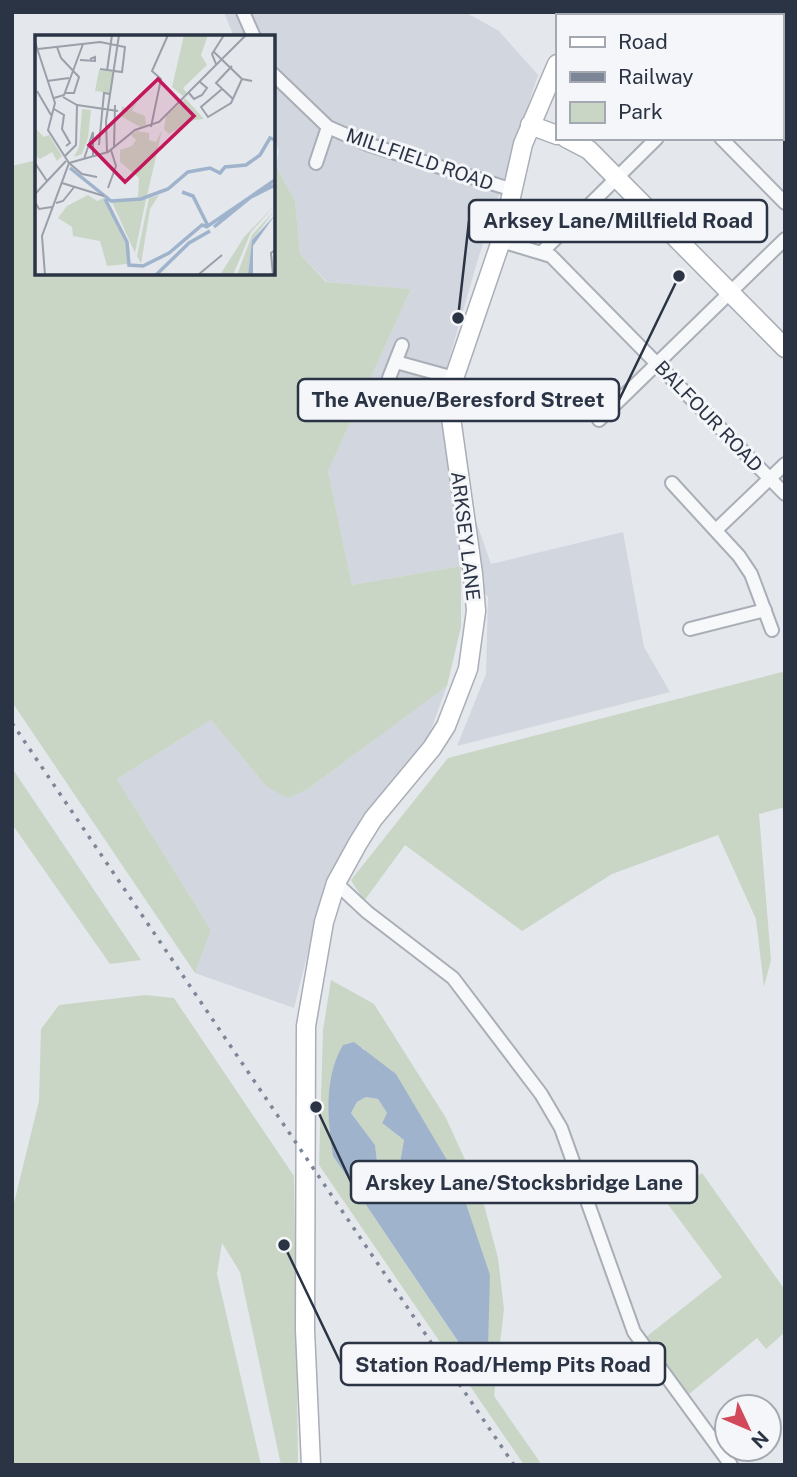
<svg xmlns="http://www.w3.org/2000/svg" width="797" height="1477" viewBox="0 0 797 1477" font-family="'Public Sans',sans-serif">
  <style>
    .built { fill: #d2d6de }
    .green { fill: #c9d6c5; fill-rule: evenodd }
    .water { fill: #9fb4cc; fill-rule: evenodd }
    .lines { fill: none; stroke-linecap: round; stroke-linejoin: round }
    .street-casing { stroke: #a9aeb7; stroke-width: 16 }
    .secondary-casing { stroke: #a9aeb7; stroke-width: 21 }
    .street { stroke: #f7f8fa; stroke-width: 12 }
    .secondary { stroke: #fff; stroke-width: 18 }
    .rail { stroke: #7d8696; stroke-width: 3.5; stroke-dasharray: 3.5 7; stroke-linecap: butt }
    .labels { text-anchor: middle; stroke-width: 6; stroke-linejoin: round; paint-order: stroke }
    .street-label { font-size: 19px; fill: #2b3445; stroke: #f4f6f9 }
    .inset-river { fill: none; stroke: #9fb4cc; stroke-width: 3.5 }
    .inset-road { fill: none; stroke: #9a9fa9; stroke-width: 2 }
    .view { fill: #c2185b; fill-opacity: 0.15; stroke: #c2185b; stroke-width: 3.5 }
    .inset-edge { fill: none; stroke: #2b3445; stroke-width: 3.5 }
    .leader { fill: none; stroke: #2b3445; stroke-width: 2.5 }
    .callout-dot { fill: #2b3445; stroke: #f4f6f9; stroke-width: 2.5 }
    .callout { fill: #f4f6f9; stroke: #2b3445; stroke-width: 2.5 }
    .callout-label { font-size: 21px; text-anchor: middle; font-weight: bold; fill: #2b3445 }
  </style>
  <rect width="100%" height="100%" fill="#e4e7ec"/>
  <g class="built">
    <polygon points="224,12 465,12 499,31 538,75 477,262 436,405 491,564 623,532 644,647 670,692 457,746 486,674 488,597 461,566 352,585 328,471 411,289 327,282 300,254 295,201 276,166 279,151 273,136 273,37 234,37"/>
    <polygon points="447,686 429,735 355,828 322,896 294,1008 195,973 211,930 117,779 211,720 267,787 288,797 308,789"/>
  </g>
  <g class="green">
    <polygon points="37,160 37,273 273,273 273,166 276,166 295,201 300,254 326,282 411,289 328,471 352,585 461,566 461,627 447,686 308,789 288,798 267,787 211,720 117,779 211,930 195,973 12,702 12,166"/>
    <polygon points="782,672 785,676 785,807 759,814 771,960 764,987 756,919 718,835 612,874 522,931 405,845 364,901 351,880 448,758"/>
    <polygon points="12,768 141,960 110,964 12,824"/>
    <path d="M 331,980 L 374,1004 L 446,1118 L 482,1197 L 498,1258 L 504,1309 L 494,1396 L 542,1465 L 524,1465 L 319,1165 L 323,1030 ZM 363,1047 L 490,1275 L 481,1376 L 333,1156 L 329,1128 Z"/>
    <polygon points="145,995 174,998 294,1176 298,1465 281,1465 240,1272 222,1243 217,1274 261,1465 12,1465 12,1211 39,1101 41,1029 59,1005"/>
    <polygon points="366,1097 378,1099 387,1113 382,1123 404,1140 400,1163 388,1165 377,1161 375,1145 351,1113 357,1102"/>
    <polygon points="702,1173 785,1290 785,1332 766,1349 757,1338 688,1395 646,1337 722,1277 664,1199"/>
  </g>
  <path class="water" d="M 354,1042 L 396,1074 L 457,1177 L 490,1275 L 488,1348 L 482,1377 L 333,1156 C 327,1121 324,1076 343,1045 ZM 366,1097 L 378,1099 L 387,1113 L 382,1123 L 404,1140 L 400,1163 L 388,1165 L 377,1161 L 375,1145 L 351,1113 L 357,1102 Z"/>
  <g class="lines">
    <g class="street-casing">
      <g id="street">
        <polyline points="243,12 254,37"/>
        <polyline points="730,12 733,16"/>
        <polyline points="781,62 785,65"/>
        <polyline points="273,74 328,127 367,144 513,190"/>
        <polyline points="721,138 785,203"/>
        <polyline points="316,163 328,127"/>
        <polyline points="501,241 551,256 785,494"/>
        <polyline points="542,252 657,138"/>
        <polyline points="396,362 454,378"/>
        <polyline points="389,378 402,345"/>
        <polyline points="599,420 785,239"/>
        <polyline points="672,483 739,556 751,574 772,630"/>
        <polyline points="716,530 785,464"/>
        <polyline points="690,629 765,610"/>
        <polyline points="336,883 367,912 453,978 541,1094 561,1128 634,1332 731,1465"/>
      </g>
    </g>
    <g class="secondary-casing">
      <g id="secondary">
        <polyline points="584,16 586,12"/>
        <polyline points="530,125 557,135"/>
        <polyline points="566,138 589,150 785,348"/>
        <polyline points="311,1465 305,1330 306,1026 324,922 336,883 358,843 373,819 432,748 446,726 468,669 476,611 473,574 448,396 501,241 523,144 557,64"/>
      </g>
    </g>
    <use href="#street" class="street"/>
    <use href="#secondary" class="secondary"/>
    <polyline class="rail" points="12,723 514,1465"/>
  </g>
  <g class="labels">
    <g class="street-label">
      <text transform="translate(420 159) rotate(19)" y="7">MILLFIELD ROAD</text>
      <text transform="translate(709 416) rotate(46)" y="7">BALFOUR ROAD</text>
      <text transform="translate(466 536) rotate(83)" y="7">ARKSEY LANE</text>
    </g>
  </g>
  <g transform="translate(35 35)">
    <rect width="240" height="240" fill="#e4e7ec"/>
    <path d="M 149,0 L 173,0 L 166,20 L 172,30 L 148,53 L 152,58 L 148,61 L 137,52 ZM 64,35 L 78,37 L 75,58 L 60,56 ZM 150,63 L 169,84 L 159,85 L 134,99 L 129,94 L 131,81 L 149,64 L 140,80 ZM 102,67 L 97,76 L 110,81 L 111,90 L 105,92 L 86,81 L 87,71 L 94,75 ZM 47,74 L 56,75 L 53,103 L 47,119 L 39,122 L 44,112 ZM 0,93 L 9,102 L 14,100 L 27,121 L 22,126 L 17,117 L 5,124 L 0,120 ZM 127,95 L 112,161 L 103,163 L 104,143 L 85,127 L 85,115 L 97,111 L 101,105 L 96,100 L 102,96 L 114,98 L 114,105 L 121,107 ZM 53,160 L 62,166 L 69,163 L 76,171 L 95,216 L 92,229 L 72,231 L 65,206 L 38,201 L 37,192 L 23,183 L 32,171 ZM 124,160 L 115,174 L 106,229 L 102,221 L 114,163 ZM 111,164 L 100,218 L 77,167 ZM 240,170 L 216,197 L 198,240 L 185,240 L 209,202 ZM 240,175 L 217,205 L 213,240 L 202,240 L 217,200 Z" fill="#c9d6c5"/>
    <path d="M 240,180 L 218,211 L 218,240 L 213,240 L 217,205 Z" fill="#9fb4cc"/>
    <path class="inset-river" d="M 35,133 L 76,166 L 106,164 L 133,154 L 153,137 L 175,133 L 185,138 L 190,132 L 211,130 L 225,120 L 235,103 L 240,105M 147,157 L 158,161 L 173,191 L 240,145M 70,164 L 92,207 L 94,230 L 108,231 L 134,218 L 167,190 L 173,192M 179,192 L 216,162 L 240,150M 121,240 L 154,208 L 175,196"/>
    <path class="inset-road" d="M 0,7 L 20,68 L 13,95 L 34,128 L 7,201 L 10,240M 22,12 L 26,23 L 44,42 L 39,58 L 29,58M 3,14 L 65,7 L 90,12 L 87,37 L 65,34M 179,17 L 207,44 L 217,46M 45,25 L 60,26 L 60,22 L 55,24M 181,29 L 177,19 L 189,0M 197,31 L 181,48 L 198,64M 72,36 L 77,0M 12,46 L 34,43M 187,54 L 166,72 L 173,82 L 196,68 L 207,44M 2,56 L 16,80M 154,58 L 159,64 L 167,60 L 172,53 L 165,47M 28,62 L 42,70 L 83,76M 19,63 L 29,60 L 48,9M 19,74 L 29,80 L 27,94 L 35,108 L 31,111M 116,92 L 126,44 L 117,36 L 133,0M 64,110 L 69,58 L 75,59M 79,113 L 80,70M 72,117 L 71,86 L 84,0M 29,122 L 41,110 L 42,70M 49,124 L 58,97 L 58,121M 0,128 L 12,146M 62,142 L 47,139 L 34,128 L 73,117 L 100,95 L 124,87 L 211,0M 27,148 L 69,161M 73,153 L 81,131 L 76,115M 0,159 L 31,126M 0,167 L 4,174 L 17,172M 21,168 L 28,166 L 40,151M 163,240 L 187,220M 238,240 L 236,218 L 240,215"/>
    <path class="view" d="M 123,44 L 159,81 L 90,147 L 54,110 Z"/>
    <rect width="240" height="240" class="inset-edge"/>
  </g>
  <path class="leader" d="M458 318L469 221M679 276L619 400M316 1107L351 1182M284 1245L341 1364"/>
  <g class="callout-dot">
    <circle cx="458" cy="318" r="7"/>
    <circle cx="679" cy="276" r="7"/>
    <circle cx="316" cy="1107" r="7"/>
    <circle cx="284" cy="1245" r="7"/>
  </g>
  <g class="callout">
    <rect x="469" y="200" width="298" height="42" rx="7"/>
    <rect x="298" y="379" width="321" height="42" rx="7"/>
    <rect x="351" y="1161" width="346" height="42" rx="7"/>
    <rect x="341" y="1343" width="324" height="42" rx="7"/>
  </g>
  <g class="callout-label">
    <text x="618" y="228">Arksey Lane/Millfield Road</text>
    <text x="458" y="407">The Avenue/Beresford Street</text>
    <text x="524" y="1190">Arskey Lane/Stocksbridge Lane</text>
    <text x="503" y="1372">Station Road/Hemp Pits Road</text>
  </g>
  <rect width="797" height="1477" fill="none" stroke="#2b3445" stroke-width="28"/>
  <rect x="556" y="14" width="228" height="126" fill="#f4f6f9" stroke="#a4a8b1" stroke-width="2"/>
  <rect x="570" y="37" width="35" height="10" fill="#ffffff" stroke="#a4a8b1" stroke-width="2"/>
  <text x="618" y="49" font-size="21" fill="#2b3445">Road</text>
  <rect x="570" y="72" width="35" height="10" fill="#7d8696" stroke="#a4a8b1" stroke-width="2"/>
  <text x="618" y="84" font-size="21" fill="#2b3445">Railway</text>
  <rect x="570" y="102" width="35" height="21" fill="#c9d6c5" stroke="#a4a8b1" stroke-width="2"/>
  <text x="618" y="119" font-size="21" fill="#2b3445">Park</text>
  <g transform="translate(748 1428) rotate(134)"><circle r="33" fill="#f4f6f9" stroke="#a4a8b1" stroke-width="2"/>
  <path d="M0-5L12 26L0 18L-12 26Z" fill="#d1495b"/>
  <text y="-10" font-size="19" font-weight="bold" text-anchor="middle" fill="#2b3445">N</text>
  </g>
</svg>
